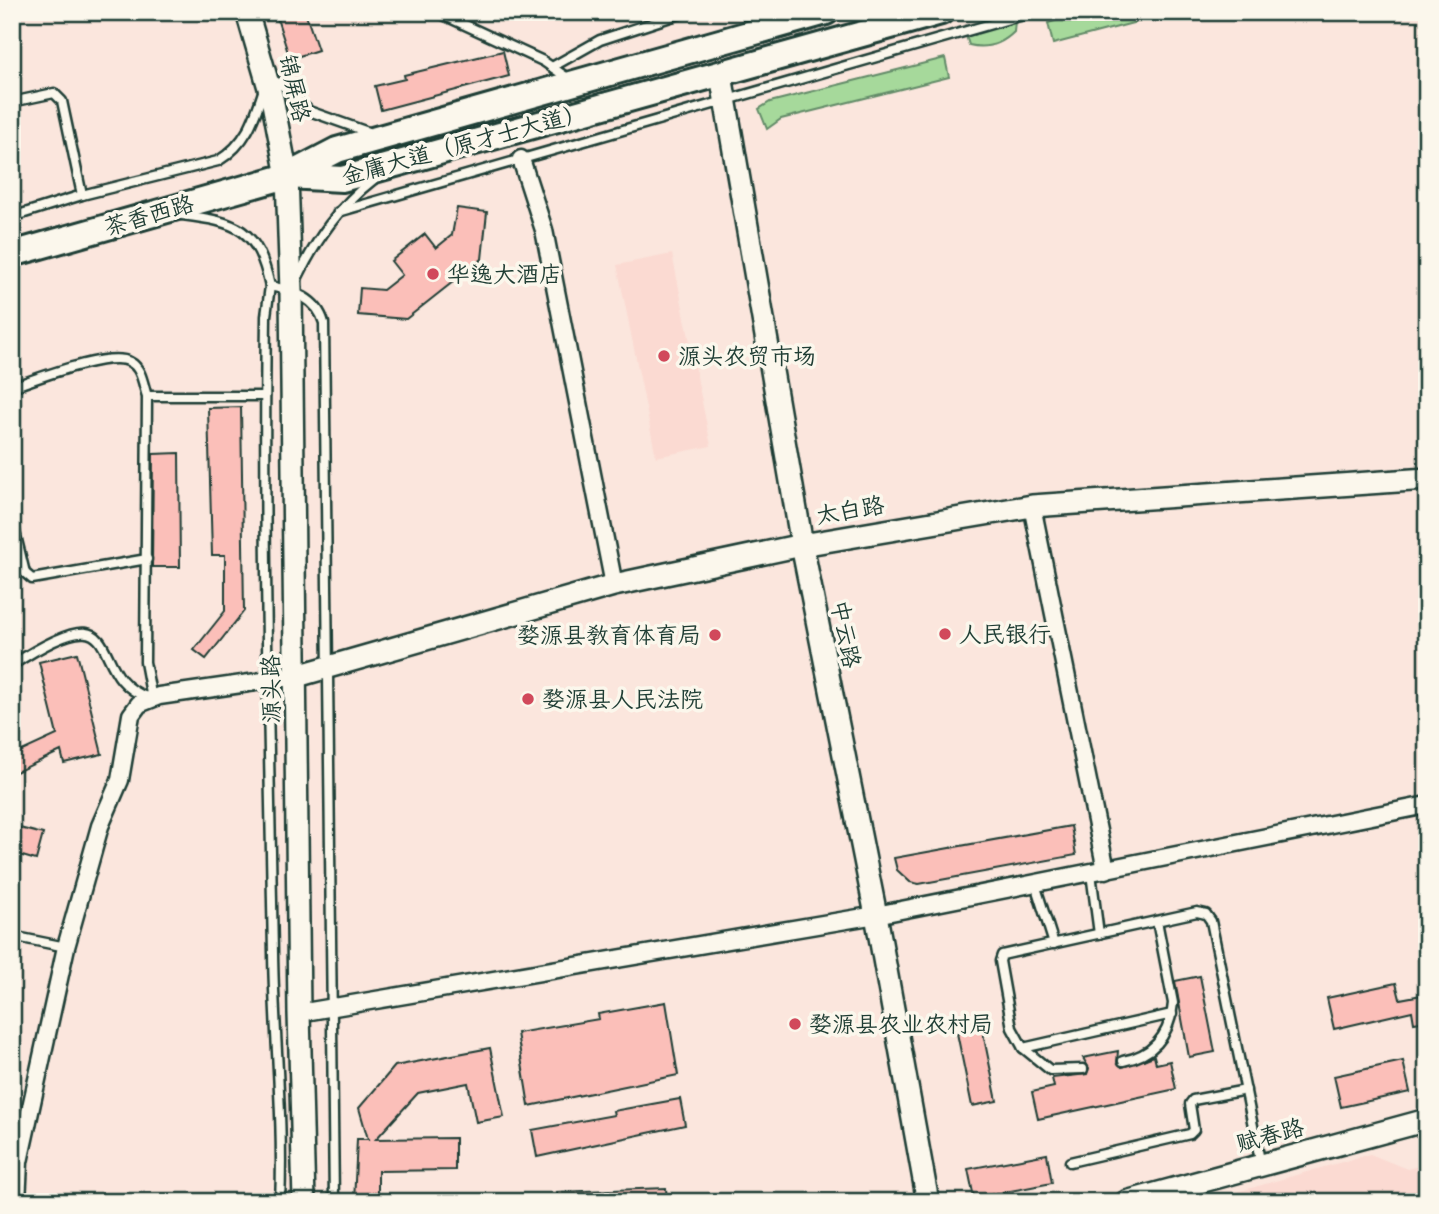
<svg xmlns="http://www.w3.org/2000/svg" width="1439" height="1214" viewBox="0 0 1439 1214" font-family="'Indie Flower','LXGW WenKai TC',sans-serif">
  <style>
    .built { fill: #fbdad2 }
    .green { fill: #a6d99b; stroke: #628b68; stroke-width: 2 }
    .building { fill: #fbbfb9; stroke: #1f3d34; stroke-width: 2 }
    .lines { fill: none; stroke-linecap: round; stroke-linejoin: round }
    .lane-casing { stroke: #1f3d34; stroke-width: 13 }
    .street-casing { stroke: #1f3d34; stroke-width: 21 }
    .secondary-casing { stroke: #1f3d34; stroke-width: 26 }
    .primary-casing { stroke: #1f3d34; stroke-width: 30 }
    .lane { stroke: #fbf7ec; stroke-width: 8 }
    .street { stroke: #fbf7ec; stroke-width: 16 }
    .secondary { stroke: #fbf7ec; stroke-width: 21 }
    .primary { stroke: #fbf7ec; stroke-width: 24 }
    .poi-dot { fill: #d1495b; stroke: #fbf7ec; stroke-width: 2.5 }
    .labels { text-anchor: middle; stroke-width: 7; stroke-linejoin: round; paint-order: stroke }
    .street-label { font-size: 23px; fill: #1f3d34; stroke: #fbf7ec }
    .poi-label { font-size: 23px; fill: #1f3d34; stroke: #fbf7ec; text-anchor: start }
  </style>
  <rect width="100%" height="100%" fill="#fbe6dd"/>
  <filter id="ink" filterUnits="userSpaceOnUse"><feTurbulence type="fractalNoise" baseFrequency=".0143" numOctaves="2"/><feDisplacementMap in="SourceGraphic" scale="14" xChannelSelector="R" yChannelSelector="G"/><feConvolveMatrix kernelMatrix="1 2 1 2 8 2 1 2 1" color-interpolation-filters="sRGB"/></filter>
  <g filter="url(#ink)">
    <g class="built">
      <polygon points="672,254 711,446 656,457 617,265"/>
      <polygon points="1370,1154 1407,1169 1427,1164 1427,1202 1202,1202"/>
    </g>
    <g class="green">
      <polygon points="1086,12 1175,12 1053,44 1048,23"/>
      <path d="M 1015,21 L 1014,32 C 1002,44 986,49 969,45 L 966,36 Z"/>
      <polygon points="945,58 949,77 781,119 767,129 759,109 770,102"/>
    </g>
    <g class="building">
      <polygon points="275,12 305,12 318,50 290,59"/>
      <polygon points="503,51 509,76 381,110 375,86 405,79 404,75"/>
      <polygon points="457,208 487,212 482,259 406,319 358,315 360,288 383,290 402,275 391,261 425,234 436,248 452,235"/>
      <polygon points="241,407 244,611 206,659 194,650 225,611 225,555 212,555 208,408"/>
      <polygon points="179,453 180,567 152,567 153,454"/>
      <polygon points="77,653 102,754 64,763 61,751 12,774 12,738 20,752 57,735 39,662"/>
      <polygon points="12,826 43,834 36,860 12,853"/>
      <polygon points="1071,826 1076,855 919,884 910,882 897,870 894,858"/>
      <polygon points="1200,976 1215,1052 1189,1057 1175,981"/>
      <polygon points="1396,983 1400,999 1427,994 1427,1021 1414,1023 1412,1011 1334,1029 1327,998"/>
      <polygon points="666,1002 678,1075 529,1106 517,1033 599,1019 598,1014"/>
      <polygon points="982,1028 997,1101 972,1106 957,1033"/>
      <polygon points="490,1048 504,1117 476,1122 468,1083 418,1093 376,1139 455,1138 455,1170 378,1171 378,1202 354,1202 357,1139 368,1139 359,1108 395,1066"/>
      <polygon points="1118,1051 1117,1062 1122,1067 1154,1056 1156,1064 1170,1061 1176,1089 1038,1119 1032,1092 1054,1087 1052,1078 1087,1074 1089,1068 1083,1058"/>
      <polygon points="1403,1061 1410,1092 1341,1107 1334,1076"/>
      <polygon points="680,1099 685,1125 537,1157 532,1130 614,1115 613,1111"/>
      <polygon points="1047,1154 1052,1183 974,1198 968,1169"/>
      <polygon points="666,1188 667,1202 558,1202 557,1192"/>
    </g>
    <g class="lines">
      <g class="lane-casing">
        <g id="lane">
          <polyline points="437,12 543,61 569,79"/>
          <polyline points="552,67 600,40 686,12"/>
          <polyline points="271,79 281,84 309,111 368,132"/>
          <polyline points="12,102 54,93 62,101 82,195"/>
          <polyline points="338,212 1033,12"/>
          <path d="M 182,215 C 238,222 257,228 270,286 C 294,291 317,298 324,323 L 334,1202"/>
          <path d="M 12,217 L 82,195 L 218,161 C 246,144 254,120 264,89"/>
          <path d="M 297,279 C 316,240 339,206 374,179"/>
          <path d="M 270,286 L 266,316 C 263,528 269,741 273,953 C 274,1036 284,1119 280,1202"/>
          <path d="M 12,387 C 36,379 110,350 130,362 C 142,368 143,385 147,396 L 265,396"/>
          <polyline points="147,396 145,662 152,699"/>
          <polyline points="12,519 25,573 32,579 147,559"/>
          <path d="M 12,665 C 135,585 81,676 149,698"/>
          <polyline points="1091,873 1099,934"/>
          <polyline points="1035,884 1054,944"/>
          <polyline points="12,936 66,947"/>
          <polyline points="1172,1014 1023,1048 1012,1028 1000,961 1002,955 1197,912 1206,914 1211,921 1261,1165"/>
          <polyline points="1023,1048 1050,1070 1083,1069"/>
          <path d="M 1123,1061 C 1154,1055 1170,1035 1173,1003 L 1157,921"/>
          <polyline points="1070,1162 1190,1134 1194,1130 1190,1104 1193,1100 1246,1090"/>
        </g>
      </g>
      <g class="street-casing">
        <g id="street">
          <polyline points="521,159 544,230 614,585"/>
          <polyline points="1032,506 1106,870"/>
          <polyline points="299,1013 876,915 1427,805"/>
          <polyline points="17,1202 19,1162 66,947 100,826 120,780 131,715 139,704 159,696 297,676"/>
        </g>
      </g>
      <g class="secondary-casing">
        <g id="secondary">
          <polyline points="247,12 272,98 287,176 291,291 299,1013 304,1202"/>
          <polyline points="721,75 802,545 876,915 928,1202"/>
          <polyline points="297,676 614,585 802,545 1032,506 1427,479"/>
          <polyline points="1126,1202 1427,1120"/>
        </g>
      </g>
      <g class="primary-casing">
        <g id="primary">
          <polyline points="287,176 342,179 941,12"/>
          <polyline points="12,254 287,176 337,150 826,12"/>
        </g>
      </g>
      <use href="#lane" class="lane"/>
      <use href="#street" class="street"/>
      <use href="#secondary" class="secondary"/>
      <use href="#primary" class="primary"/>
    </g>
  </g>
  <g class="poi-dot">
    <circle cx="433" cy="274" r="7"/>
    <circle cx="664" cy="356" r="7"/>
    <circle cx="945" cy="634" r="7"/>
    <circle cx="715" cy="635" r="7"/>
    <circle cx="528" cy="699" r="7"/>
    <circle cx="795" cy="1024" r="7"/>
  </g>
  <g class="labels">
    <g class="street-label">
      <text transform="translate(295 88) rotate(77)" y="8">锦屏路</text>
      <text transform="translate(464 144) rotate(-15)" y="8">金庸大道（原才士大道）</text>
      <text transform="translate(149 215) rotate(-16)" y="8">茶香西路</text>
      <text transform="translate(850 510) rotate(-10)" y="8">太白路</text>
      <text transform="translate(846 634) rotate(79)" y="8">中云路</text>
      <text transform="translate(271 689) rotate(-91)" y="8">源头路</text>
      <text transform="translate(1270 1135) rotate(-15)" y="8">赋春路</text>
    </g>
    <g class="poi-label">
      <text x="447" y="282">华逸大酒店</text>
      <text x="678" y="364">源头农贸市场</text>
      <text x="959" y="642">人民银行</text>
      <text x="701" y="643" text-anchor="end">婺源县教育体育局</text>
      <text x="542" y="707">婺源县人民法院</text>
      <text x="809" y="1032">婺源县农业农村局</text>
    </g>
  </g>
  <rect width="1439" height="1214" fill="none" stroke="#fbf7ec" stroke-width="42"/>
  <rect x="21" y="21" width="1397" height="1172" fill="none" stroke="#1f3d34" stroke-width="2.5" filter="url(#ink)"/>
</svg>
